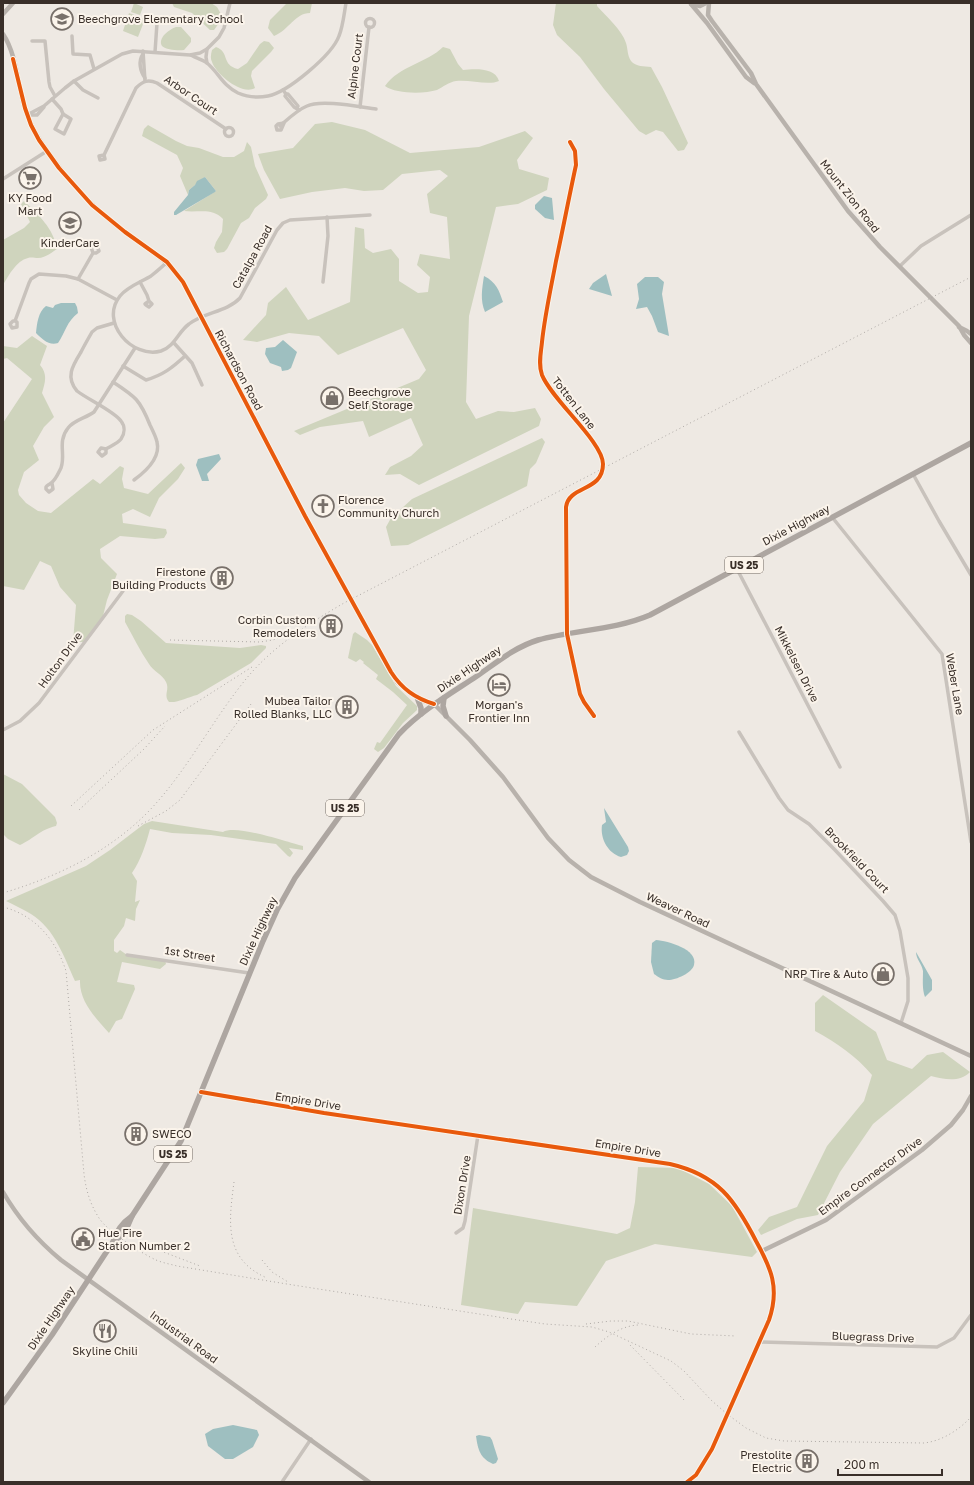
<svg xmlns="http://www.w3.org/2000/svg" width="974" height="1485" viewBox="0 0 974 1485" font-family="'Golos Text',sans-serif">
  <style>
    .green { fill: #cfd4bd }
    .water { fill: #9ebfc0 }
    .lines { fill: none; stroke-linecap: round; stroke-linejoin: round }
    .street { stroke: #c8c2bc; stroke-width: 3.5 }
    .secondary { stroke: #b8b2ac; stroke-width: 4.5 }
    .primary { stroke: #ada6a1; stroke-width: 5.5 }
    .rail { stroke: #afaaa6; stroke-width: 1; stroke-dasharray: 1 3; stroke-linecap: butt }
    .cycleway-casing { stroke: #fbf4eb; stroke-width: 6 }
    .cycleway { stroke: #e8590c; stroke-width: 4 }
    .labels { text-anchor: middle; stroke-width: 4; stroke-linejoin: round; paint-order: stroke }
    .shield { fill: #fbf4eb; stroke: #736a63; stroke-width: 1 }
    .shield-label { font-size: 10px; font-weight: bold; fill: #392f29 }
    .poi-label { font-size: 11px; fill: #392f29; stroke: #fbf4eb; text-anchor: start }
    .street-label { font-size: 11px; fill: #392f29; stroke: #fbf4eb }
  </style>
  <rect width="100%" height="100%" fill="#eee9e3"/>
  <g class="green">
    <polygon points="134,3 143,7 140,15 131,12"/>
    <polygon points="172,3 211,3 217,7 221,14 219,23 214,30 210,30 192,13 174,7"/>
    <path d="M 287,3 L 312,3 L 310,13 C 295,13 289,30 274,36 L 268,28 L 270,20 Z"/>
    <path d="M 556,3 L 597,3 L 597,6 C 606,16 622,30 626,43 C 628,49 627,55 631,61 C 636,67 644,66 651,67 L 662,87 L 688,143 L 684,150 L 678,151 L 663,132 L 656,130 L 646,135 L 639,131 L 604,89 L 580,57 L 557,35 L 553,25 Z"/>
    <polygon points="129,13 145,19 138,37 123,31"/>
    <path d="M 176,27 L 181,27 L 191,38 L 191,42 L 184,50 C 179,51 166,50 162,46 C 157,38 170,29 176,27 Z"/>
    <path d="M 264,41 L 269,42 L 274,48 L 271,52 L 252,71 L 251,76 L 255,88 C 242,96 216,74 212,62 C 210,58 211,54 212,50 L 216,47 C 230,52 221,65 238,69 L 247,63 L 260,44 Z"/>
    <path d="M 443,47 L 450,49 L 458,64 L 463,70 C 474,69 495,67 499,81 C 488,86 469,79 456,81 C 449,82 443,87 437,90 C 424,94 396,94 385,86 C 399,66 427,63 443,47 Z"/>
    <polygon points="332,122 365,130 410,153 479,147 525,131 533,138 517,160 519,169 549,178 547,190 518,204 496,207 469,316 466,402 476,419 498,411 514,412 535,408 541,419 539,426 419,485 400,474 385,475 390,467 411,456 423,445 411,418 369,437 363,421 320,427 300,435 294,431 419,379 426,370 403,328 338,355 319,336 289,333 257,342 243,340 266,315 268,303 286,287 308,320 350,302 355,227 364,229 365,248 373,253 391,249 399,259 399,281 418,293 428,292 430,277 417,265 420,254 450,259 447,217 430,213 427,194 448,176 440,170 402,174 383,190 364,191 345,188 312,192 280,199 264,170 258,154 293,148 315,124"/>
    <path d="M 148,125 L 176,141 L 187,146 L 199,148 L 223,157 L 234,157 L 244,151 L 247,142 L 251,147 L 255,166 L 268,195 L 266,199 L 255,208 L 249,218 L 241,223 L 227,249 L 224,252 L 217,253 L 214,248 L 216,242 L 222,232 L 223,219 C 212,207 199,213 184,211 L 216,191 L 205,177 L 189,190 L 188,195 L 180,176 L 183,168 L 177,155 L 142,136 L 144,129 Z"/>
    <path d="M 24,201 C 38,214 54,229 57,249 C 51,253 45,258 38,258 C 35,258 31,257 28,258 C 16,261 9,275 3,285 L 3,240 L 24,228 L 30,222 L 21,204 Z"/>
    <path d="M 32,336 L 47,346 L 40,365 C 48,374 45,383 42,393 L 54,417 L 44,427 L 33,446 L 39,460 L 24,472 L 18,490 L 19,495 L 26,503 L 38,511 L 51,513 L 93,479 L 100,484 L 120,466 L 124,468 L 122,479 L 124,488 L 148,494 L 181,463 L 185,468 L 178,479 L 159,498 L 150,517 L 133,509 L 122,514 L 123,523 L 166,529 L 167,533 L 164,538 L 155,539 L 120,536 L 100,549 L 101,558 L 117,574 L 107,600 L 103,616 L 84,642 L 73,642 L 76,605 L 60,587 L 51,566 L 40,561 L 24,590 L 3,586 L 3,423 L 32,379 L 7,358 L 3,359 L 3,346 L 17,348 Z"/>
    <polygon points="542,438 545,442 536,463 530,469 527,486 408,545 391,546 386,527 391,518 412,499"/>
    <path d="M 127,614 L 132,615 L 141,621 L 166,643 L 240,648 L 261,645 L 266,646 L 266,648 L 251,663 L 197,695 C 188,697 178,703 169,702 C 163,695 170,690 166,682 C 163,675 153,671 149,664 C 140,651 133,636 125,622 L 125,616 Z"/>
    <polygon points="355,632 367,640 372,645 396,686 417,706 417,710 403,723 384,748 378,752 374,749 377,742 380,743 407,705 393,692 376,679 378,675 363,663 364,662 360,659 356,662 348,658 353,634"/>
    <path d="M 3,774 L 22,784 L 55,817 L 57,823 L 56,826 C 39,830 35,838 20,845 L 8,839 L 3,834 Z"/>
    <path d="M 152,821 L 223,832 C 236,824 287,842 303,846 L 303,850 L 289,848 L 293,853 L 290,857 L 288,856 L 276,844 L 211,835 L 172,833 L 150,829 C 146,844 141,860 132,873 L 137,881 L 135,902 L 140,900 L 136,909 L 135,921 L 126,918 L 124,926 L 114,940 L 114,951 L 117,953 L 120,950 L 127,955 L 165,960 L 166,964 L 160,969 L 122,962 L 117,982 L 134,985 L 135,989 L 122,1019 L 116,1021 L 109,1033 C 96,1018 79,1002 80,980 L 75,981 C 64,957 55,929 31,914 C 23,909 14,905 6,901 L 86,866 L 110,850 L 144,824 Z"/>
    <path d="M 823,995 L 876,1032 L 887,1060 L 912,1069 L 927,1055 L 943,1052 L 970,1072 C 959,1083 944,1079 931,1076 L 873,1124 L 840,1172 L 818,1215 L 797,1219 L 761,1235 L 758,1230 L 769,1217 L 797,1207 L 827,1146 L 864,1101 L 872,1075 C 856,1056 837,1043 815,1031 L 815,1003 Z"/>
    <polygon points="638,1167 678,1168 709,1184 732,1206 757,1252 752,1257 655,1244 606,1261 577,1306 525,1302 518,1314 461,1305 473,1208 617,1234 630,1228 635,1202"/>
  </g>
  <g class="water">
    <polygon points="205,177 216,191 215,192 176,215 174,215 174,212 188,195 189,190 195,185 197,181"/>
    <polygon points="544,196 552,198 554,220 545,218 535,209 535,205"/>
    <polygon points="606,274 612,296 589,289 593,283"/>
    <path d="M 484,276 C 496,282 499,290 503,302 L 485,312 C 480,300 482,289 484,276 Z"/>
    <polygon points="645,277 658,277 664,282 662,294 669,336 658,332 652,316 647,307 636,309 639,299 637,284"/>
    <path d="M 61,303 L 75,303 L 77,307 L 78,313 C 67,321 65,333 58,343 C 49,346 42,339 36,333 C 37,324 38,312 46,306 L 53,308 L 55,305 Z"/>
    <polygon points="283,340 297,352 291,368 288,370 282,371 281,367 270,363 265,354 266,348 275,347"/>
    <polygon points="219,454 221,459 207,474 209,481 202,481 196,465 198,459"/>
    <path d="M 604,808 L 628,847 L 629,851 L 627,855 L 621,857 C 608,853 600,839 602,825 L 606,822 Z"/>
    <path d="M 656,940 C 668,941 698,949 694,965 C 692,973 676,980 668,980 C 663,980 658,977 654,974 L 651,962 L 652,943 Z"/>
    <path d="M 916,952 L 932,980 L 932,990 L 925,997 C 922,989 923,980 923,971 C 922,964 916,959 916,952 Z"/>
    <polygon points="233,1425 257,1430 259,1435 253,1447 233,1459 225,1459 208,1446 205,1434 213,1429"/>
    <path d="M 479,1435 L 490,1437 L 492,1440 L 498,1459 L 496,1463 L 493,1464 C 480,1458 478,1450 476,1436 Z"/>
  </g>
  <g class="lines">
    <g class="street">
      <circle cx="370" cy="23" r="4.5"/>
      <polyline points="72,36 73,54 90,55 94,69"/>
      <polyline points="32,41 45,41 49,82 50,87 55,96"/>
      <polyline points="207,49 206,57 207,63"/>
      <polyline points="143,51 145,81"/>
      <polyline points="155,52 157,23"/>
      <path d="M 143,54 C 138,61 140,71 145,78"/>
      <path d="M 191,55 C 196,58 203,60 207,63 C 219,73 222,85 238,93 C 247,97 258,98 268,96 C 288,92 332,55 339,36 C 343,26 344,14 346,3"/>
      <polyline points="74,81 83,90 98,98"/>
      <polyline points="283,90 286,94 285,96 294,107 299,110"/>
      <polyline points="286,94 288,94 298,106 297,108"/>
      <polyline points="52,99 61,109 63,114"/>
      <polyline points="360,107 369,27"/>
      <polygon points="63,114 71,119 64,134 55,129"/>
      <polyline points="27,115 44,106 65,88 74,81 122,54 133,51 190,55 200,53 207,49 219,37 224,28 230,3"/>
      <polyline points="28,115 37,115 44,107"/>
      <polygon points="284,123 281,130 277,130 276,126 278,124"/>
      <path d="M 280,126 C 288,119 297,110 307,106 C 321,99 360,107 376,109"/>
      <circle cx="229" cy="132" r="4.5"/>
      <path d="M 570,142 L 575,151 L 576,165 C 569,197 563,229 556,261 C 551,288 545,314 542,342 C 541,353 538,364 542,375 C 552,400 603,442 603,464 C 603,492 569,485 566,507 L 567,634 L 580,694 L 584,702 L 594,716"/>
      <path d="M 104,155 L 99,156 L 100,160 L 105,159 L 104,155 L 136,88 C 143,81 148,79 157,83 L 226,129"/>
      <polyline points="3,179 47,151"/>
      <path d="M 167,262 C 162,267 156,272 151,276 C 141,282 127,287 120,296 C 99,322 132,359 161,351 C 175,346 178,332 189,324 C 204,312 227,312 240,298 L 277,230 L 283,223 L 290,220 L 370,215"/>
      <polyline points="900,266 921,246 971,215"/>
      <polyline points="78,279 93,253 96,253 99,251 97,246 95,245 91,247 93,253"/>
      <polyline points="140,282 147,295 149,301 145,304 146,305 149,307 152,304 149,301"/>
      <polyline points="323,282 328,236 327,217"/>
      <polyline points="15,321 17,322 17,327 12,328 10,324 13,321 15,321 29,283 31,279 39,274 66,276 78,279 117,300"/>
      <polyline points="174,343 192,363 202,385"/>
      <path d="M 123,366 L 146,380 C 163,375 172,368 185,356"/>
      <path d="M 113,382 C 136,397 140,400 150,425 C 153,431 156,437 157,442 C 161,458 145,472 134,480"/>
      <path d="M 106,449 L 106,453 L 102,456 L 98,452 L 101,448 L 106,449 C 111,446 118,443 121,439 C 125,433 125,426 121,421 C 114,411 87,399 77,391 C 65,377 73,365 81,352 C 84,346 88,339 92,332 L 97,328 L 114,323"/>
      <polyline points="913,474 939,521 971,575"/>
      <path d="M 52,483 L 53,489 L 49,492 L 46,489 L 46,487 C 47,485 49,485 51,483 C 55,481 59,472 61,468 C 66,454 57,442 68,428 C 74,420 86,418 94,412 L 135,348"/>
      <polyline points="832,517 942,654 971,842"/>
      <polyline points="737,569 840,767"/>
      <polyline points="3,730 20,721 39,703 123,591"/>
      <polyline points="739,732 779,798 788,810 809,824 835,850 883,901 895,915 900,931 908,978 908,1001 901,1023"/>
      <polyline points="127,955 249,973"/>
      <polyline points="456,1233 463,1228 465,1221 478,1135"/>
      <polyline points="759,1342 937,1347 954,1338 971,1315"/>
      <polyline points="282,1482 311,1439"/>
    </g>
    <g class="secondary">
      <polyline points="709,3 708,15 712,21 751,73 756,84 848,211 880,247 959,326 964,335 971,343"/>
      <polyline points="691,4 707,23 746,77 754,83"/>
      <polyline points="691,4 700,6 706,3"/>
      <polyline points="3,14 13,3"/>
      <path d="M 3,34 C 16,53 18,84 24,106 C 29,123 38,138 48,152 C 70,183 95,210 126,233 C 147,249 167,259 183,282 L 305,516 L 378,649 L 397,682 L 410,693 L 424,701 L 434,704 L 470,740 L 503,777 L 548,838 L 569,860 L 591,877 L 640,902 L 971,1056"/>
      <polyline points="959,327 967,331 971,334"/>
      <path d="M 201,1092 L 324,1113 L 670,1164 C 718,1175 735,1200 756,1241 C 771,1268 780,1288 769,1320 L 712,1449 L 696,1475 L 687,1482"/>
      <path d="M 3,1192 C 18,1218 38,1241 61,1260 L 369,1482"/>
      <polyline points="762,1251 826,1220 922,1150 951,1125 963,1110 971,1096"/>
    </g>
    <g class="primary">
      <polyline points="417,697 421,708 421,714"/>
      <polyline points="444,698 443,706 446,716"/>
      <path d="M 113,1242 C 123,1236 128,1227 132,1216 L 181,1141 L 263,941 L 277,910 L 295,878 L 399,734 C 422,710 450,694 477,676 C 496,663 515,647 538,640 C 574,630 615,630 650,615 L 971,443"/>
      <path d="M 3,1403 L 52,1335 L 113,1242 C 116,1231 122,1223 132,1216"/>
    </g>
    <g class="rail">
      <polyline points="170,640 260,642 273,640 290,632"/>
      <polyline points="71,806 153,730 252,667"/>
      <polyline points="79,810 144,749 165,726"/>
      <polyline points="138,826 166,811 180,800 251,704"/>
      <path d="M 3,893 C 56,877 105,854 145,815 C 184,776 208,727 242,684 C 269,649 306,625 344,603 L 971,277"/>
      <path d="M 3,907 C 35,915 56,940 66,971 L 84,1174 C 86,1190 90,1204 99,1218 C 108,1232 141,1253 156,1260 C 163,1263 170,1264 177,1266 L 293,1285 L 511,1319 L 545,1324 L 592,1327 L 609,1332 L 671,1361 L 684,1371 L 711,1400 L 727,1414 L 746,1428 L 766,1438 L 784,1441 L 924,1443 C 942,1441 959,1430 971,1417"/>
      <path d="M 234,1182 C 229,1221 223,1259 267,1278"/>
      <polyline points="153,1248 200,1266"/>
      <polyline points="262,1260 272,1272 288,1282"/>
      <polyline points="586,1324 611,1321 628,1321 691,1334 736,1336"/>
      <polyline points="630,1345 685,1401"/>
      <path d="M 595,1347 C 607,1336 621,1326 638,1325"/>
    </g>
    <g class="cycleway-casing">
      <g id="cycleway">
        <path d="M 13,59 L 25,108 L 31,125 L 39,140 L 59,168 L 92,205 L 125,232 L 167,262 L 183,282 L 305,516 L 391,672 C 402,689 415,698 434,704"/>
        <path d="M 570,142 L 575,151 L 576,165 C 569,197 563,229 556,261 C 551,288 545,314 542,342 C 541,353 538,364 542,375 C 552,400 603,442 603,464 C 603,492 569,485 566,507 L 567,634 L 580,694 L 584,702 L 594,716"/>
        <path d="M 201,1092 L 324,1113 L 670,1164 C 718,1175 735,1200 756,1241 C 771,1268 780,1288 769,1320 L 712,1449 L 696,1475 L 687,1482"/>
      </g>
    </g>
    <use href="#cycleway" class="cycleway"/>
  </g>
  <defs>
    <g id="school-ring" transform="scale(1.15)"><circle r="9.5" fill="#fbf4eb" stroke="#78706a" stroke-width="1.5"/><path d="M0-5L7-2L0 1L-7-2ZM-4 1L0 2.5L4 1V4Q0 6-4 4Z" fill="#78706a"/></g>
    <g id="supermarket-ring" transform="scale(1.15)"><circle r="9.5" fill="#fbf4eb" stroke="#78706a" stroke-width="1.5"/><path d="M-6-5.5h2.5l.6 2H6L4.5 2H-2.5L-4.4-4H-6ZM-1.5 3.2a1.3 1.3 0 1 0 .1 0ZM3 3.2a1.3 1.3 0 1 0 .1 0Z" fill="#78706a"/></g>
    <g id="shop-ring" transform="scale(1.15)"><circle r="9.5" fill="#fbf4eb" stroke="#78706a" stroke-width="1.5"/><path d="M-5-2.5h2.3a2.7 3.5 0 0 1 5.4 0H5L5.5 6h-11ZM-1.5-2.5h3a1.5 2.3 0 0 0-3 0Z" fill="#78706a"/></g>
    <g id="church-ring" transform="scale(1.15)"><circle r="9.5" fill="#fbf4eb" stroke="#78706a" stroke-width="1.5"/><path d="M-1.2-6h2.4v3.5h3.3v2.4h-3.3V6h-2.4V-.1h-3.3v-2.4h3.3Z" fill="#78706a"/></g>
    <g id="building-ring" transform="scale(1.15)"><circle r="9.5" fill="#fbf4eb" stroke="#78706a" stroke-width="1.5"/><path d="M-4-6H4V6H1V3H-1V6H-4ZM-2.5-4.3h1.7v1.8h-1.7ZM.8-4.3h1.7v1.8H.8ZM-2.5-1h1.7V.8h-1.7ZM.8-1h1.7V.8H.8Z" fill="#78706a"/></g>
    <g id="hotel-ring" transform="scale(1.15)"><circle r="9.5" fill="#fbf4eb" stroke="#78706a" stroke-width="1.5"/><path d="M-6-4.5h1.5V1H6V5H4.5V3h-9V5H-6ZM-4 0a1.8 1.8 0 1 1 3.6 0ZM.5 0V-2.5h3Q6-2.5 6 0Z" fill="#78706a"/></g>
    <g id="civic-ring" transform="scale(1.15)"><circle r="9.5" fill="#fbf4eb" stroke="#78706a" stroke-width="1.5"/><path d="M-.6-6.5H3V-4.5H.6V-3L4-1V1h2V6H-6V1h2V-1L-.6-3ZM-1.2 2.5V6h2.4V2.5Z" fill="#78706a"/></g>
    <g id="restaurant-ring" transform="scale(1.15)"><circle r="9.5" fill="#fbf4eb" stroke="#78706a" stroke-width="1.5"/><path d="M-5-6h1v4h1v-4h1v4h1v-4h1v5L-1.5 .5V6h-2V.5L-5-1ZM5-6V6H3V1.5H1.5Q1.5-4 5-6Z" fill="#78706a"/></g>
  </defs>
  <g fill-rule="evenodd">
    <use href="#school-ring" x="62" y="19"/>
    <use href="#supermarket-ring" x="30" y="178"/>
    <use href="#school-ring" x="70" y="223"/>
    <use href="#shop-ring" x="332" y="398"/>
    <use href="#church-ring" x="323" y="506"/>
    <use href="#building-ring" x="222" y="578"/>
    <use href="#building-ring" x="331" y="626"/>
    <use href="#hotel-ring" x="499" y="685"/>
    <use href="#building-ring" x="347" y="707"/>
    <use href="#shop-ring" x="883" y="974"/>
    <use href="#building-ring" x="136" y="1134"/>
    <use href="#civic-ring" x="83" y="1239"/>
    <use href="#restaurant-ring" x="105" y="1331"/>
    <use href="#building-ring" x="807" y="1461"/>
  </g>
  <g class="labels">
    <g class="shield">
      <rect x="725" y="557" width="38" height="16" rx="3"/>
      <rect x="326" y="800" width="38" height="16" rx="3"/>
      <rect x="154" y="1146" width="38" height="16" rx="3"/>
    </g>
    <g class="shield-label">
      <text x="744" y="569">US 25</text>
      <text x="345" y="812">US 25</text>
      <text x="173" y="1158">US 25</text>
    </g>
    <g class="poi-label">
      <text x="78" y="23">Beechgrove Elementary School</text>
      <text x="30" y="202" text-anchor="middle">KY Food<tspan x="30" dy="13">Mart</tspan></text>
      <text x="70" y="247" text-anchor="middle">KinderCare</text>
      <text x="348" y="396">Beechgrove<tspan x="348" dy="13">Self Storage</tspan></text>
      <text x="338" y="504">Florence<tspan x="338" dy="13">Community Church</tspan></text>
      <text x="206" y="576" text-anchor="end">Firestone<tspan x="206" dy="13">Building Products</tspan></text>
      <text x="316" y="624" text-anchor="end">Corbin Custom<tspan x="316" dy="13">Remodelers</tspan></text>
      <text x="332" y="705" text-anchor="end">Mubea Tailor<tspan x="332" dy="13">Rolled Blanks, LLC</tspan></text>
      <text x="499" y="709" text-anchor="middle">Morgan's<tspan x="499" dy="13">Frontier Inn</tspan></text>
      <text x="868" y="978" text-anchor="end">NRP Tire &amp; Auto</text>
      <text x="152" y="1138">SWECO</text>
      <text x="98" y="1237">Hue Fire<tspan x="98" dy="13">Station Number 2</tspan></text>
      <text x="105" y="1355" text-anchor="middle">Skyline Chili</text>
      <text x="792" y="1459" text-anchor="end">Prestolite<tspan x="792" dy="13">Electric</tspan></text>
    </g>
    <g class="street-label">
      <text transform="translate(355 66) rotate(-83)" y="4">Alpine Court</text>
      <text transform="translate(191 95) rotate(34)" y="4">Arbor Court</text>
      <text transform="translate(850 196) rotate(52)" y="4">Mount Zion Road</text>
      <text transform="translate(252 257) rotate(-61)" y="4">Catalpa Road</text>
      <text transform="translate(239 370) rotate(62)" y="4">Richardson Road</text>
      <text transform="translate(574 403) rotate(52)" y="4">Totten Lane</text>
      <text transform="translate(796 525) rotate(-28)" y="4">Dixie Highway</text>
      <text transform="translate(60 660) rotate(-54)" y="4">Holton Drive</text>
      <text transform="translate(797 664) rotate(63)" y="4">Mikkelsen Drive</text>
      <text transform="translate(469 669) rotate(-34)" y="4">Dixie Highway</text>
      <text transform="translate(955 684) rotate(80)" y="4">Weber Lane</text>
      <text transform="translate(857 860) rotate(46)" y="4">Brookfield Court</text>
      <text transform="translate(678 910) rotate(25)" y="4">Weaver Road</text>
      <text transform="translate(258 931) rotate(-65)" y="4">Dixie Highway</text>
      <text transform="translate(190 954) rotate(9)" y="4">1st Street</text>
      <text transform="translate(308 1101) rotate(9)" y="4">Empire Drive</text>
      <text transform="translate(628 1148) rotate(9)" y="4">Empire Drive</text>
      <text transform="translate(870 1176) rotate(-36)" y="4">Empire Connector Drive</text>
      <text transform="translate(462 1185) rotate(-81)" y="4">Dixon Drive</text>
      <text transform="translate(51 1318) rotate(-56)" y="4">Dixie Highway</text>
      <text transform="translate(184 1337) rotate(36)" y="4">Industrial Road</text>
      <text transform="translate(873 1337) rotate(2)" y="4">Bluegrass Drive</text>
    </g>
  </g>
  <rect width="974" height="1485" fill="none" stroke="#392f29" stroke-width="8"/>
  <path d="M838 1469v6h104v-6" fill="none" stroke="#392f29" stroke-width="2"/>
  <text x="844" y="1469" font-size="12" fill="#392f29" stroke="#fbf4eb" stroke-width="3" paint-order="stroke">200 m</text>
</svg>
